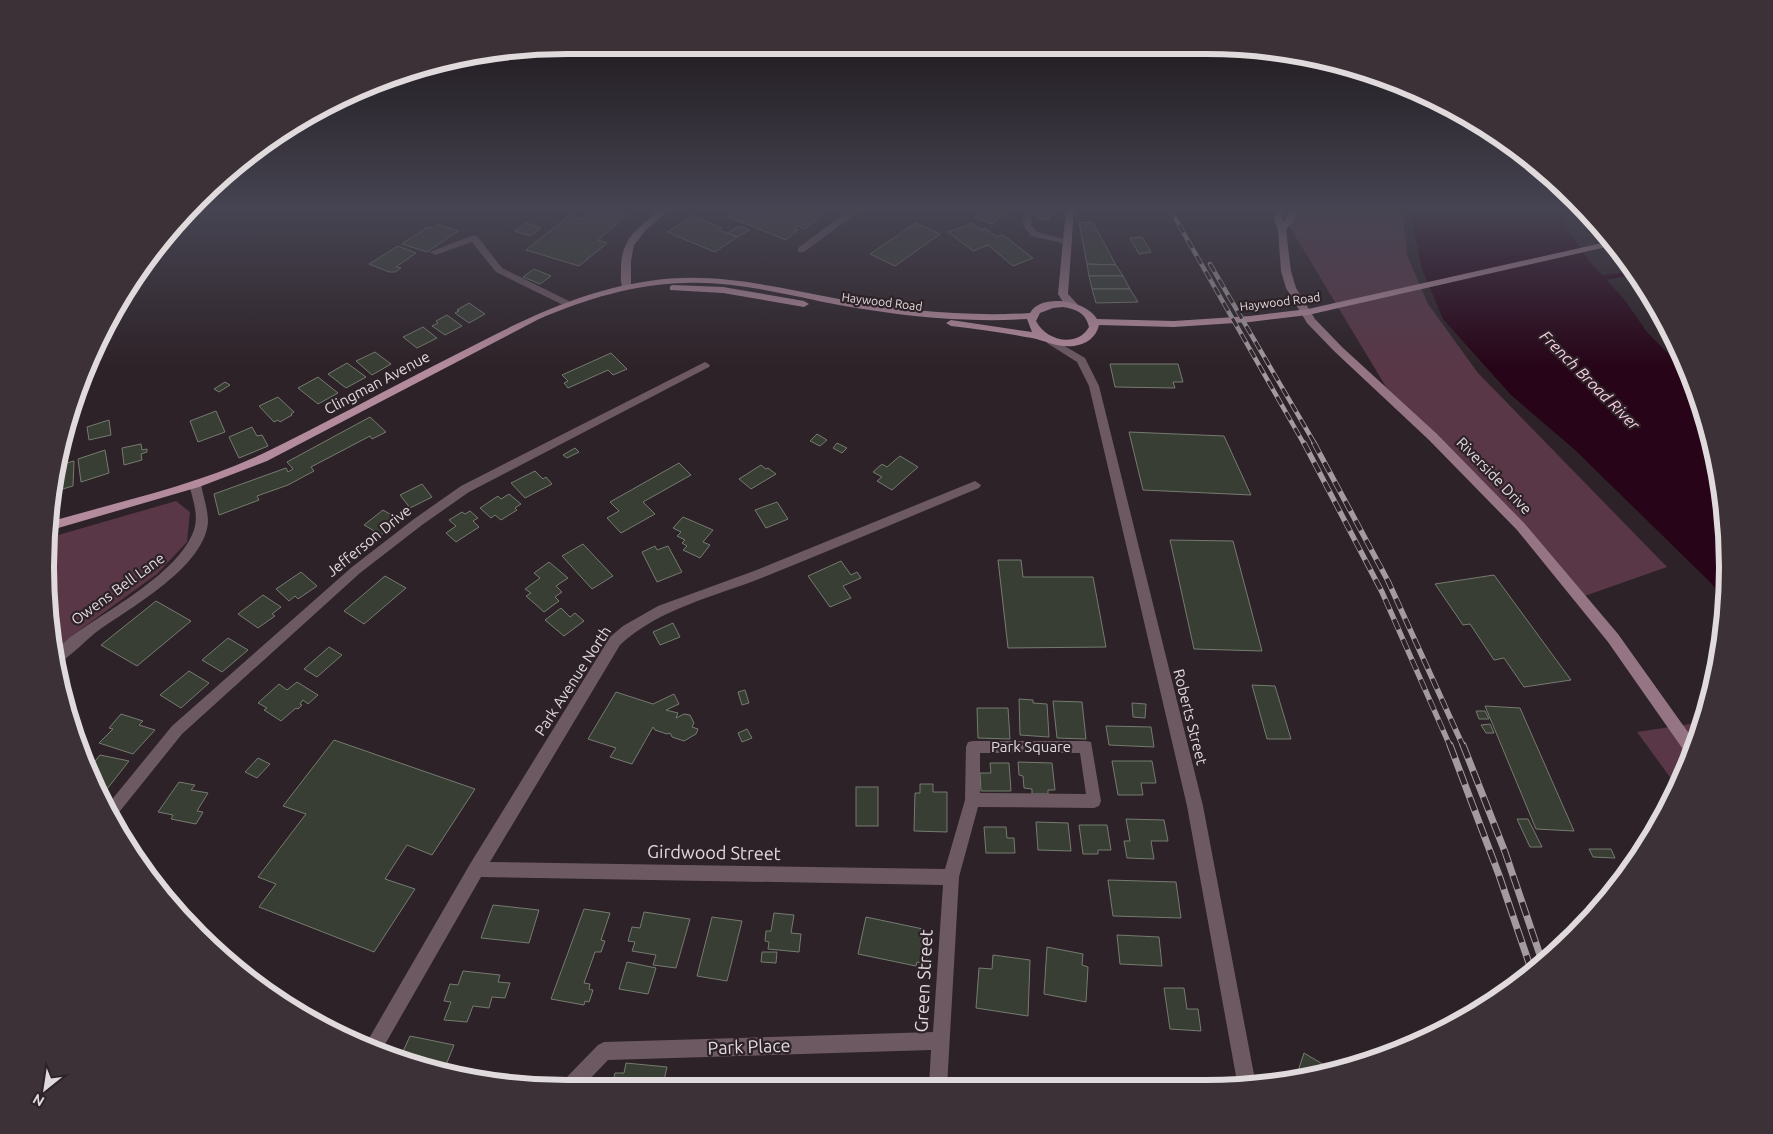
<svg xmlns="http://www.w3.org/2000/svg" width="1773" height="1134" viewBox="0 0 1773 1134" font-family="Ubuntu,sans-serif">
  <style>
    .green { fill: #593747 }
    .water { fill: #270417 }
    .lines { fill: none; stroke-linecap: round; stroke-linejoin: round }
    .stream { stroke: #270417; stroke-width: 4.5 }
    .building { fill: #393e34; stroke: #757b70 }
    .street { fill: #6d5962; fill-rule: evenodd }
    .secondary { fill: #957583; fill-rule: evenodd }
    .primary { fill: #b48b9d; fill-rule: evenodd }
    .rail-far2-casing { stroke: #a39b9f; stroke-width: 4.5 }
    .rail-far1-casing { stroke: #a39b9f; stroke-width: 5.5 }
    .rail-casing { stroke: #a39b9f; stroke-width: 7 }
    .rail-far2 { stroke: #2d2227; stroke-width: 3; stroke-dasharray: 9; stroke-linecap: butt }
    .rail-far1 { stroke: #2d2227; stroke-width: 4; stroke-dasharray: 11; stroke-linecap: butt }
    .rail { stroke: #2d2227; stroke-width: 5; stroke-dasharray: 14; stroke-linecap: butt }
    .labels { text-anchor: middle; stroke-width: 4.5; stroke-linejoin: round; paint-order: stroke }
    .far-street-label { font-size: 12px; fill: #e1dadd; stroke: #2d2227 }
    .street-label { font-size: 15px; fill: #e1dadd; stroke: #2d2227 }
    .water-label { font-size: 16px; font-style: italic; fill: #facde0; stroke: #2d2227 }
    .near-street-label { font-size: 18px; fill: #e1dadd; stroke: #2d2227 }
    .rim { fill: none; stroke: #e1dadd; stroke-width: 6 }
  </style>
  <rect width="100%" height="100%" fill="#2d2227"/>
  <g class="green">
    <polygon points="1279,209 1402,209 1407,255 1428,304 1478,373 1667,567 1579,598 1512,516 1386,387"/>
    <polygon points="176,501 190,512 187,542 157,574 73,635 56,652 45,567 48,538"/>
    <polygon points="1703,722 1678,788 1637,732"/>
  </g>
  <polygon class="water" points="1411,209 1559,209 1563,223 1590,262 1624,299 1647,332 1690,376 1700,399 1724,499 1727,601 1709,581 1574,449 1511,395 1443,319 1422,269 1410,214"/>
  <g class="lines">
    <polyline class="stream" points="1597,279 1632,273"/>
  </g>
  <g class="building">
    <polygon points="595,209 626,216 598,240 607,243 579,266 526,250 570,215 582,219"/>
    <polygon points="741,209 827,209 825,210 827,211 805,229 798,226 795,229 798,230 786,240 729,217"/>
    <polygon points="984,209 1009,209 993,224 975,218"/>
    <polygon points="1038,209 1053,209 1049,220 1036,218"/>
    <polygon points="692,216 722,228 719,230 737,237 715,252 667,232"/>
    <polygon points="1079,222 1093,223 1116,265 1087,264"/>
    <polygon points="526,223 541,228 530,236 515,231"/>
    <polygon points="916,223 940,234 895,266 870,254"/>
    <polygon points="972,223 981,230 985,228 997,237 1003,235 1033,258 1013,266 988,245 973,251 948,232"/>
    <polygon points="438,224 458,231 427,252 402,244 428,227 433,228"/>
    <polygon points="739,226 749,230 738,237 728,233"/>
    <polygon points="1142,237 1151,252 1139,254 1130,238"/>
    <polygon points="398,246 416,253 396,267 401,268 395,272 389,272 369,264"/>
    <polygon points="1087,264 1116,265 1123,276 1089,276"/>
    <polygon points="534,269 551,276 540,284 523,277"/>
    <polygon points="1089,276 1123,276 1130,289 1092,289"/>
    <polygon points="1092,289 1130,289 1138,302 1096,303"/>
    <polygon points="469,303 485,314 469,323 455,313 459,311 457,310"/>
    <polygon points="447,315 462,326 445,335 432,326 438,323 436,321"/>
    <polygon points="423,327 437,338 417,348 403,337"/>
    <polygon points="375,352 391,364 372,375 356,361"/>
    <polygon points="611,353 627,369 613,375 608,370 568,388 564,383 568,381 562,375"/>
    <polygon points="347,363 366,377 346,388 328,374"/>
    <polygon points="1110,364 1178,364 1183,382 1173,382 1175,388 1115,387"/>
    <polygon points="318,377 338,393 318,404 298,388"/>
    <polygon points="225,382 230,385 219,392 214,389"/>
    <polygon points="278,397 294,412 291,414 292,415 280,422 278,420 274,422 259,406"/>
    <polygon points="216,411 225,432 198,442 190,421"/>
    <polygon points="370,417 386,432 372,439 370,436 311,467 314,471 288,485 257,496 259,500 219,515 214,494 286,468 288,472 293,469 287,462"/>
    <polygon points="109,420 111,435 89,440 87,427"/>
    <polygon points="252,427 257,436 262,435 268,446 239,458 229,437"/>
    <polygon points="1129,432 1224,436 1251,495 1143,490"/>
    <polygon points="817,434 827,440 820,446 810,441"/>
    <polygon points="837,443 847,448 842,453 833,448"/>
    <polygon points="141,444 142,450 147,449 147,452 141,454 142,460 124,465 122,448"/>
    <polygon points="575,448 579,452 567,458 563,455"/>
    <polygon points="105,450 109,473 81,482 78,459"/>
    <polygon points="900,456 918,467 892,490 877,481 882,477 873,472 882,464 887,467"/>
    <polygon points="74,461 73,486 52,492 55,466"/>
    <polygon points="679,463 691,475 643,502 655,514 621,533 607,518 619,511 610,502"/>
    <polygon points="761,465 766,469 768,468 776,474 751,489 739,479"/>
    <polygon points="535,471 543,479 546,477 552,484 525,498 511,483"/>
    <polygon points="422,484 432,497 410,508 400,495"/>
    <polygon points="509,494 521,504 515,508 517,510 501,520 495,515 491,518 480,508 498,496 501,499"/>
    <polygon points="777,502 788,519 766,528 755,510"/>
    <polygon points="383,510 400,520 381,535 364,525"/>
    <polygon points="470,511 478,518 473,521 479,527 456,542 446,533 456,526 449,520 462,512 465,514"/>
    <polygon points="683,517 713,530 703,542 710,545 700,558 683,550 687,546 682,543 685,540 677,536 681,532 673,528"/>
    <polygon points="1170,540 1233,541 1262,651 1194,649"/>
    <polygon points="583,544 613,576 592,589 562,556"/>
    <polygon points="655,546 657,550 668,546 682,572 657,582 642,552"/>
    <polygon points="998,560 1021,560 1023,577 1093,577 1106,647 1008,648"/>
    <polygon points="841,561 851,575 857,572 861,578 843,586 851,598 830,607 808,576"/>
    <polygon points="549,562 568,578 556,586 562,592 555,597 559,601 544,612 526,596 531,593 525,589 540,578 534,573"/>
    <polygon points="301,572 317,586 298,599 295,596 289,601 276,589"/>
    <polygon points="1494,575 1571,680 1524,687 1504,658 1494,660 1470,624 1463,625 1435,584"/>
    <polygon points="385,576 406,588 364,624 344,611"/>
    <polygon points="263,595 281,607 272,614 275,616 258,628 238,614"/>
    <polygon points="156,601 191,621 137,666 101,645"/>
    <polygon points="561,608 570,617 575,613 584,621 564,636 545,620"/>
    <polygon points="673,623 680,637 660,645 653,632"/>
    <polygon points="228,638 248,650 222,672 202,660"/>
    <polygon points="329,647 342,655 317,677 304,669"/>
    <polygon points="189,671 209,683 181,708 160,695"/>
    <polygon points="297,682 318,695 308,704 303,700 300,704 302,705 298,709 296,708 281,721 264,710 267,708 258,703 279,684 287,690"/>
    <polygon points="1252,685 1275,686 1291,739 1267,739"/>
    <polygon points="745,690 749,703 742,705 738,692"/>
    <polygon points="616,692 653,704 674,694 679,704 666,710 678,713 676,718 684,714 690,715 694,723 692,727 698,729 696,734 684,741 672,737 670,733 667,734 655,730 653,727 632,764 610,757 616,748 588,739"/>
    <polygon points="1019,699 1033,700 1033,703 1047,704 1049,737 1020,735"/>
    <polygon points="1053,701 1082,702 1086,739 1057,738"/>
    <polygon points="1132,703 1146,704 1145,718 1133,717"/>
    <polygon points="1485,706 1520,708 1574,831 1536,829"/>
    <polygon points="977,708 1008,708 1010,739 978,738"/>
    <polygon points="1476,711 1485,711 1489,719 1479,719"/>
    <polygon points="121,714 143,721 139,725 155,730 133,754 99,743 113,729 109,728"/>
    <polygon points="1490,724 1494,733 1486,733 1481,725"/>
    <polygon points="1106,726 1151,727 1154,747 1109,745"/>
    <polygon points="747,729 752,738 742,742 738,733"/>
    <polygon points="334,740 475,789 432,855 407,845 385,879 415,889 374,952 259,907 276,884 258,877 306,814 283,806"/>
    <polygon points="100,755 129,761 107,789 95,787 88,770"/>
    <polygon points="258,758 270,764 257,778 245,772"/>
    <polygon points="1112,761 1152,761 1156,783 1141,783 1143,795 1118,795"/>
    <polygon points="1018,762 1052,763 1055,790 1048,790 1048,794 1032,794 1032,789 1024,788 1023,776 1019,775"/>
    <polygon points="990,763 1009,763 1011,791 981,791 980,773 991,773"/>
    <polygon points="179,782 195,785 191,790 208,793 197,811 203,812 196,824 171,819 173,815 158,812"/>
    <polygon points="920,784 933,784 933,792 947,792 947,832 914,831 915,793 920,793"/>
    <rect x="856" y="787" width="22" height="39"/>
    <polygon points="1126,819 1164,820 1168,841 1151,841 1154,859 1127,858 1124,841 1130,841"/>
    <polygon points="1517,819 1528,819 1542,847 1530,847"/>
    <polygon points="1036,822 1068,823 1071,851 1038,850"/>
    <polygon points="1079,825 1107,825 1111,850 1098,850 1098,854 1083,854"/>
    <polygon points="984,827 1006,827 1007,838 1014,838 1015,853 986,853"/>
    <polygon points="1589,849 1611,849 1615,858 1593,857"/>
    <polygon points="1108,880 1176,882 1181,918 1113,916"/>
    <polygon points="493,905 539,910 529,943 481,938"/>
    <polygon points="584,909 610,913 601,940 605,941 601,952 595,952 584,983 590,984 589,989 593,990 589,1002 585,1001 584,1005 551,999"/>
    <polygon points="644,912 690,919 676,968 653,965 656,955 632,951 635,942 628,941 632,927 640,928"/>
    <polygon points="774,913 794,915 791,933 801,934 799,952 768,949 769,942 765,941 766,931 771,931"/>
    <polygon points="712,917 742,921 727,981 697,976"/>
    <polygon points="866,917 923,929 921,937 931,939 926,964 917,962 916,966 858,954"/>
    <polygon points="1117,935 1159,937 1162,966 1120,964"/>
    <polygon points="1047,947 1083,954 1082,965 1088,967 1086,1002 1044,994"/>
    <polygon points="762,952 777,952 776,963 761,962"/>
    <polygon points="993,955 1030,960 1028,1016 976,1008 979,968 992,969"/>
    <polygon points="627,962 656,968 648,994 619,989"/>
    <polygon points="463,971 500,975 498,982 510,983 505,998 492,997 489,1008 473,1006 467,1022 444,1020 451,1002 444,1001 450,984 458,985"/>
    <polygon points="1164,988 1184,988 1187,1009 1198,1009 1201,1031 1170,1029"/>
    <polygon points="410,1036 454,1045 444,1070 400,1058"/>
    <polygon points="1304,1053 1336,1072 1298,1078 1296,1077"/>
    <polygon points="626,1063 667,1067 663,1085 612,1085 615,1073 624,1073"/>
  </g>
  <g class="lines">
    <g class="street">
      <polygon points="856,209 867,209 850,218 804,252 798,252 798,248 844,214"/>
      <polygon points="1025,209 1033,209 1031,225 1037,232 1071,241 1071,245 1031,236 1023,225"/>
      <polygon points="474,235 477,236 502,268 569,301 569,305 563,305 496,272 472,242 435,255 430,252"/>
      <polygon points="1051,338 1085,358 1099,386 1203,806 1256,1085 1238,1087 1187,806 1089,386 1077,362 1047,343 1046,341"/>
      <polygon points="705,362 710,365 709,367 469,492 422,525 360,573 182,734 112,821 105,808 172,726 352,567 414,519 461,486"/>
      <path d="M 195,480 L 201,484 C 203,496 208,509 208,522 C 205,566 132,607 99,630 C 89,637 66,661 58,663 L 56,650 L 68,639 C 105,611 184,571 195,526 C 198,512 192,497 189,484 Z"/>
      <path d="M 975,481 L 981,485 L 979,488 C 907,518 836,548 764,577 C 714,597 660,608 620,645 L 490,862 L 945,869 L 965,800 L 966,747 L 968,742 L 973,741 L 1086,741 L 1091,742 L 1101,801 L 1099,806 L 1094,808 L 978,807 L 959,877 L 947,1087 L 929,1086 L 931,1050 L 608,1060 L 584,1085 L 562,1085 L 565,1079 L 598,1045 L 604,1042 L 933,1032 L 943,885 L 481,877 L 380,1053 L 364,1047 L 470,864 L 610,637 L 623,626 L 658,606 L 754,571 ZM 980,753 L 1080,753 L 1086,794 L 980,793 Z"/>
    </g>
    <g class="secondary">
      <path d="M 661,209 L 670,209 L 646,230 L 634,245 L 631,261 L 631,287 L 629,289 L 623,289 C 620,283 621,276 621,269 C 621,238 639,227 661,209 Z"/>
      <polygon points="1066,209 1074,209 1068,294 1080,307 1075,310 1063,302 1058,294"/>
      <polygon points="1277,209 1285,209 1282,219 1284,222 1290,209 1298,209 1293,221 1286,230 1291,271 1296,288 1315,319 1342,347 1437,434 1525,524 1618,634 1695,742 1690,756 1687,755 1608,642 1517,530 1429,440 1334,351 1307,323 1286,288 1281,271 1278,230 1274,219"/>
    </g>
    <g class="primary">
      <path d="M 1611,241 L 1615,245 L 1308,315 L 1250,322 L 1174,327 L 1099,325 C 1096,338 1086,344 1074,346 C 1059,348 1046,341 1032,338 C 1005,333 978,329 951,326 L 946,323 L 951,320 L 1032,332 L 1027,319 C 964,323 901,316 839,305 C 788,295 737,281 685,283 C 635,284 586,299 539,319 L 267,461 L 199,487 L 48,531 L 49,522 C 118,502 197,485 262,454 C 326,423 388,389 451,357 C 515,324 577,291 649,281 C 714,271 775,287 839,299 C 902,310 966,317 1030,313 C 1041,293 1086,300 1097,319 L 1174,321 L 1250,316 L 1308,309 ZM 1063,307 C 1076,309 1086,313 1089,327 C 1077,348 1046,341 1036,321 L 1040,313 L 1053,308 Z"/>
      <polygon points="673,285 723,287 804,301 809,304 804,307 723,293 670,290 670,286"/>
    </g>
    <g class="rail-far2-casing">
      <g id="rail-far2">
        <polyline points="1170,209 1304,444"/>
        <polyline points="1210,264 1315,444"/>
      </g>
    </g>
    <g class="rail-far1-casing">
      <g id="rail-far1">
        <polyline points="1304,443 1382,592 1450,746"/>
        <polyline points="1314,443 1388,581 1463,746"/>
      </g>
    </g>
    <g class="rail-casing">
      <g id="rail">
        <polyline points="1450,745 1499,875 1532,972"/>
        <polyline points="1463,745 1505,852 1543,964"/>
      </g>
    </g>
    <use href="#rail-far2" class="rail-far2"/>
    <use href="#rail-far1" class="rail-far1"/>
    <use href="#rail" class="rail"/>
  </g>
  <linearGradient id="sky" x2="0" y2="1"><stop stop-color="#191315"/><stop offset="0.57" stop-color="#464452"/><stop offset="1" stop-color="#464452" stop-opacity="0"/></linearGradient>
  <rect width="1773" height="367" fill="url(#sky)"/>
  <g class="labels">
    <g class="far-street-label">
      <text transform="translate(882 302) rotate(7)" y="4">Haywood Road</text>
      <text transform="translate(1280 302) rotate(-7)" y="4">Haywood Road</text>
    </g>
    <g class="street-label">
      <text transform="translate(377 383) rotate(-28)" y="5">Clingman Avenue</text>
      <text transform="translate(1494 476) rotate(46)" y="5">Riverside Drive</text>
      <text transform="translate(369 541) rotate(-39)" y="5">Jefferson Drive</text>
      <text transform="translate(118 589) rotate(-36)" y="5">Owens Bell Lane</text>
      <text transform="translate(573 681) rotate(-57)" y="5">Park Avenue North</text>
      <text transform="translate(1190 717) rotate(76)" y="5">Roberts Street</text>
      <text x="1031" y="752">Park Square</text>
    </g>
    <g class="water-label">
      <text transform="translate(1590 380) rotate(45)" y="6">French Broad River</text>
    </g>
    <g class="near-street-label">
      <text transform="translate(714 853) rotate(1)" y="6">Girdwood Street</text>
      <text transform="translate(924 981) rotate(-87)" y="6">Green Street</text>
      <text transform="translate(749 1047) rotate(-2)" y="6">Park Place</text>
    </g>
  </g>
  <path d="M0 0H1773V1134H0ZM567 54H1206A513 513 0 0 1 1719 567V567A513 513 0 0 1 1206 1080H567A513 513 0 0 1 54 567V567A513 513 0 0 1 567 54Z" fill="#3b3136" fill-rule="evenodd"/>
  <path class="rim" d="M567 54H1206A513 513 0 0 1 1719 567V567A513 513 0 0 1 1206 1080H567A513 513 0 0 1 54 567V567A513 513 0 0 1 567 54Z"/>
  <g transform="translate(45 1089) rotate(210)" stroke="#2d2227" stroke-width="4" paint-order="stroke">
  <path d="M0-4L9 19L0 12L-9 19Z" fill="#e1dadd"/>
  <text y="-8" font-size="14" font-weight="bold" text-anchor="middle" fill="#e1dadd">N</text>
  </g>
</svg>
